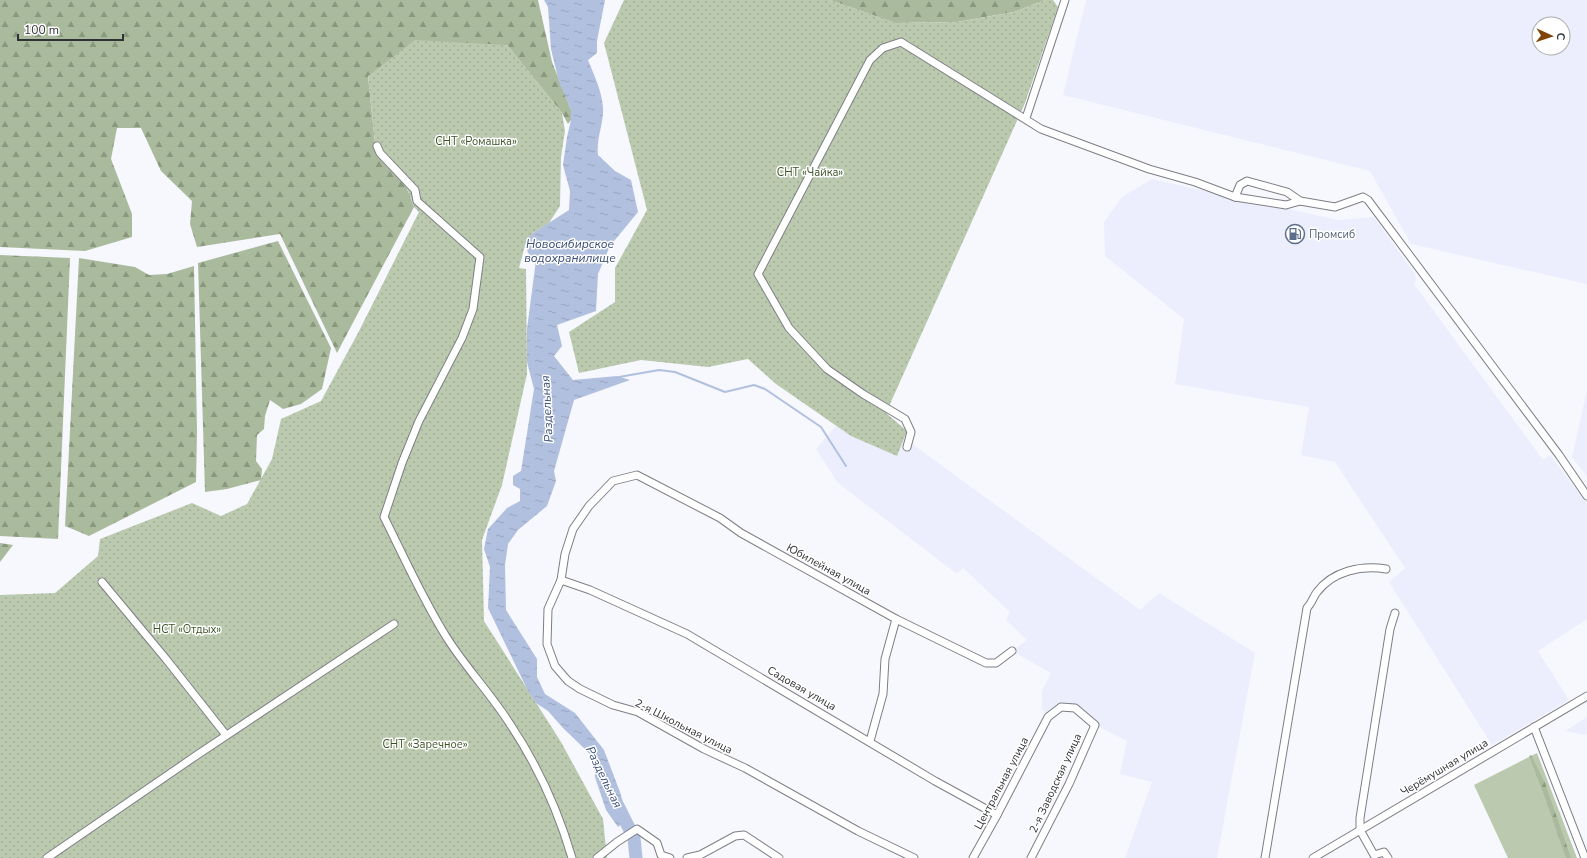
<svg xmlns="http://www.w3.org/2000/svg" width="1587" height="858" viewBox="0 0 1587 858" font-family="'Nunito Sans',sans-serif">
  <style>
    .built { fill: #eceefd; fill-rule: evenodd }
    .grass { fill: #bbcaaf }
    .forest { fill: url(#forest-firs) }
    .garden { fill: url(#garden-dots) }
    .water { fill: url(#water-ripples) }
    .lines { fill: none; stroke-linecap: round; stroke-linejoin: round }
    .stream { stroke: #b0c0de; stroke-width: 2 }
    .river { stroke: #b0c0de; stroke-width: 13 }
    .minor-casing { stroke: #7e7f86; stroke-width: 9 }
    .minor { stroke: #fff; stroke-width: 7 }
    .labels { text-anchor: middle; stroke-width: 3; stroke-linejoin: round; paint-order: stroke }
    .park-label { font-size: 11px; fill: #3b5123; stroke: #fff }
    .service-label { font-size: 11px; fill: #4e5e75; stroke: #fff; text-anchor: start }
    .street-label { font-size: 11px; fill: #303134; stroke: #fff }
    .water-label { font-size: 12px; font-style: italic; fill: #394d77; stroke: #fff }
  </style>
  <defs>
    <pattern id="forest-firs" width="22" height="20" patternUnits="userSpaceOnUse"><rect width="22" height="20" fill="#aaba9c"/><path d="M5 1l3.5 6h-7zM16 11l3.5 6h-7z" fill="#8b9880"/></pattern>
    <pattern id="garden-dots" width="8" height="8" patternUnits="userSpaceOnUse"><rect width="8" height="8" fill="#bbcaaf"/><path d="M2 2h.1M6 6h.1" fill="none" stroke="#a1ae97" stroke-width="1.8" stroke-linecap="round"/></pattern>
    <pattern id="water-ripples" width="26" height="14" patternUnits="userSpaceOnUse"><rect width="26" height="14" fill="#b0c0de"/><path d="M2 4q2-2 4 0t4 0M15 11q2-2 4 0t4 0" fill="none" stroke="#98a5bf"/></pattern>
  </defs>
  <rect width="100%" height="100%" fill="#f7f7fe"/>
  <g class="built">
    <path d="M 1086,0 L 1587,0 L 1587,284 L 1411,244 L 1370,171 L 1063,95 ZM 1539,24 L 1563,24 L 1563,48 L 1539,48 Z"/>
    <polygon points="1152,179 1338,220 1374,217 1415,274 1416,280 1414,284 1543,460 1550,455 1587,503 1587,619 1538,651 1569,700 1492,745 1389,582 1405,568 1335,462 1301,455 1309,407 1175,384 1184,319 1105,256 1104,222 1122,197"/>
    <polygon points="1587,391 1587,476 1572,457"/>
    <polygon points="836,426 851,436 897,455 904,438 1140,610 1159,593 1255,653 1217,858 1125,858 1152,782 1120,774 1127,741 1095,725 1075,708 1061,707 1048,717 1042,709 1042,691 1051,673 1012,651 1027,640 1006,620 1010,612 963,568 957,574 838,483 816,449"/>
    <polygon points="1587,717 1587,735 1565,731"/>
  </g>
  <polygon class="grass" points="1537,753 1577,858 1508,858 1474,785"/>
  <g class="forest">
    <polygon points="0,0 538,0 552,62 571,110 571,120 568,124 562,113 507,45 368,76 376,152 406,186 414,207 337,353 280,234 197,247 190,224 192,201 161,171 141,128 117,128 111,159 132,214 132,237 85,251 0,247"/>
    <polygon points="830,0 1045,0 1014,12 957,22 895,23"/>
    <polygon points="278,241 331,348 322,389 301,404 283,409 270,400 265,416 264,429 257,435 256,461 262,469 261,480 227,489 205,492 198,263"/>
    <polygon points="0,255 70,258 58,539 0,536"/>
    <polygon points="79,258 135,267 149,275 167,274 194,266 197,432 196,482 89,536 65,526"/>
    <polygon points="0,543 13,545 0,562"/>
    <path d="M 1531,755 L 1545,783 L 1571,858 L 1566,858 C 1554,824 1543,790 1529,756 Z"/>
  </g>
  <g class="garden">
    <polygon points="624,0 830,0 896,23 957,22 1014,12 1045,0 1053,0 1058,7 1025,103 886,413 907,431 897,456 851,436 776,384 748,359 708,367 641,360 579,373 569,332 615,302 615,268 647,210 604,43"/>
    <polygon points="415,40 507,45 562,113 565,131 561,157 560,206 549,223 533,233 526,242 519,268 526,269 527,374 502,485 482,540 484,621 561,742 603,819 607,858 0,858 0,595 55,593 98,556 100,539 192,503 221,516 247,504 272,459 281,419 321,401 358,333 419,212 414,207 406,186 376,152 368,76"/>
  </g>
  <path class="water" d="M 544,0 L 605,0 L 597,41 L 597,53 L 588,60 C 594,75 602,91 603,108 C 604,123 596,138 598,155 L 615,171 L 631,180 L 638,212 L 610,246 L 598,274 L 596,311 L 557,325 L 562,346 L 554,356 L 573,380 L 617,376 L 630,380 L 574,400 L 554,471 L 556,481 L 547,506 L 518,530 L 508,544 L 505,565 L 506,610 L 537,659 L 537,677 L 545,694 L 575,713 L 604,750 L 620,792 L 625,809 L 626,821 L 618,827 L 606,810 L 595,777 L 593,760 L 589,753 L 563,728 L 548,711 L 536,703 L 528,691 L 488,608 L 490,567 L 484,549 L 488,529 L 507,508 L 520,501 L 520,489 L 513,485 L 513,476 L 521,471 L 534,389 L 527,362 L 527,329 L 536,260 L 528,253 L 525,242 L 533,233 L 569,210 L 570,191 L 563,165 L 567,137 L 571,120 L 571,110 L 559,82 L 551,49 L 548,7 Z"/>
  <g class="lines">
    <polyline class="stream" points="619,377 659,370 675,372 725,392 754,385 765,389 821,427 846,466"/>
    <polyline class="river" points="618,806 634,838 636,858"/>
    <g class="minor-casing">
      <g id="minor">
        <polyline points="1026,118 1065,0"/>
        <path d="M 377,146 L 380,153 L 415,190 L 417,201 L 480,257 L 473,309 L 462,338 L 419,421 L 402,463 L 384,517 C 404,557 423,600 447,638 C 466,668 491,694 510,724 C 538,766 558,810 572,858"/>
        <polyline points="1235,197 1286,205 1300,201"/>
        <polyline points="907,447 911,432 905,419 863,394 827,369 789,328 758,274 870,60 883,48 901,42 1041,129 1149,169 1195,182 1235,197 1240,185 1247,181 1287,192 1300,201 1335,207 1363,197 1368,200 1559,455 1587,496"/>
        <polyline points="561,580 565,554 573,529 589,506 613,481 637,475 720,518 741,533 896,619 986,663 996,663 1012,651"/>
        <polyline points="102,582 166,659 226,735"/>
        <polyline points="1534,727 1585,858"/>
        <polyline points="870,741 883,694 885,659 896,619"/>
        <polyline points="47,858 197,755 394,624"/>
        <polyline points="597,858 617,842 637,829 657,843 661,855 670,858"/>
        <polyline points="687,858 700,855 735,836 744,835 779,858"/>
        <polyline points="914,858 858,831 745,768 704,749 638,712 613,705 580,689 568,681 555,666 547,644 548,609 561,580 590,590 687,634 935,781 997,815"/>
        <polyline points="973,858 997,815 1048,717 1061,707 1075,708 1095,725 1069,784 1031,858"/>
        <path d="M 1265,858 L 1307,608 C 1312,603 1313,597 1317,592 C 1333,571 1361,565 1386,569"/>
        <polyline points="1313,858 1587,696"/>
        <polyline points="1388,858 1384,852 1374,855 1360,830 1360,818 1390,629 1395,613"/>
      </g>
    </g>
    <use href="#minor" class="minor"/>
  </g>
  <defs>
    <g id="fuel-ring" transform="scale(1)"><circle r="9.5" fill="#fff" stroke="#5c6f8a" stroke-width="1.5"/><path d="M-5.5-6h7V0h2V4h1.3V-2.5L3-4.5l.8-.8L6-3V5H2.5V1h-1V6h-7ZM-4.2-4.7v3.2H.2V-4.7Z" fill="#5c6f8a"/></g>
  </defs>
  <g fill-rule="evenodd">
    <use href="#fuel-ring" x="1295" y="234"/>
  </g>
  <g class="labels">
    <g class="park-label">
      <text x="476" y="145">СНТ «Ромашка»</text>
      <text x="810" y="176">СНТ «Чайка»</text>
      <text x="187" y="633">НСТ «Отдых»</text>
      <text x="425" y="748">СНТ «Заречное»</text>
    </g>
    <g class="service-label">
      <text x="1309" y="238">Промсиб</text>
    </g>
    <g class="street-label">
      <text transform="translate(829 569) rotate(29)" y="4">Юбилейная улица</text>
      <text transform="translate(802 688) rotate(30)" y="4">Садовая улица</text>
      <text transform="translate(684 726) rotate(27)" y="4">2-я Школьная улица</text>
      <text transform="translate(1444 767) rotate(-31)" y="4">Черёмушная улица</text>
      <text transform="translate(1001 783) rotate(-62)" y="4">Центральная улица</text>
      <text transform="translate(1055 783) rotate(-65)" y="4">2-я Заводская улица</text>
    </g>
    <g class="water-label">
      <text x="570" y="248">Новосибирское<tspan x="570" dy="14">водохранилище</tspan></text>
      <text transform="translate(547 409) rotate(-93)" y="4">Раздельная</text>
      <text transform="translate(604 777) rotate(64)" y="4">Раздельная</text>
    </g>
  </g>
  <g transform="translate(1551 36) rotate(93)"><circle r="19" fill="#ffffff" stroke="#acadae"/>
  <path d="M0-3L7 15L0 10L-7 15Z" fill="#824306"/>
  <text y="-6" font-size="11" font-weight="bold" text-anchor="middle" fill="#303134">С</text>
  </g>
  <path d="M18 34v6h105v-6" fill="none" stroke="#303134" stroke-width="2"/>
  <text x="24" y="34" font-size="12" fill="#303134" stroke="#ffffff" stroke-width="3" paint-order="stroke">100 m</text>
</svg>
